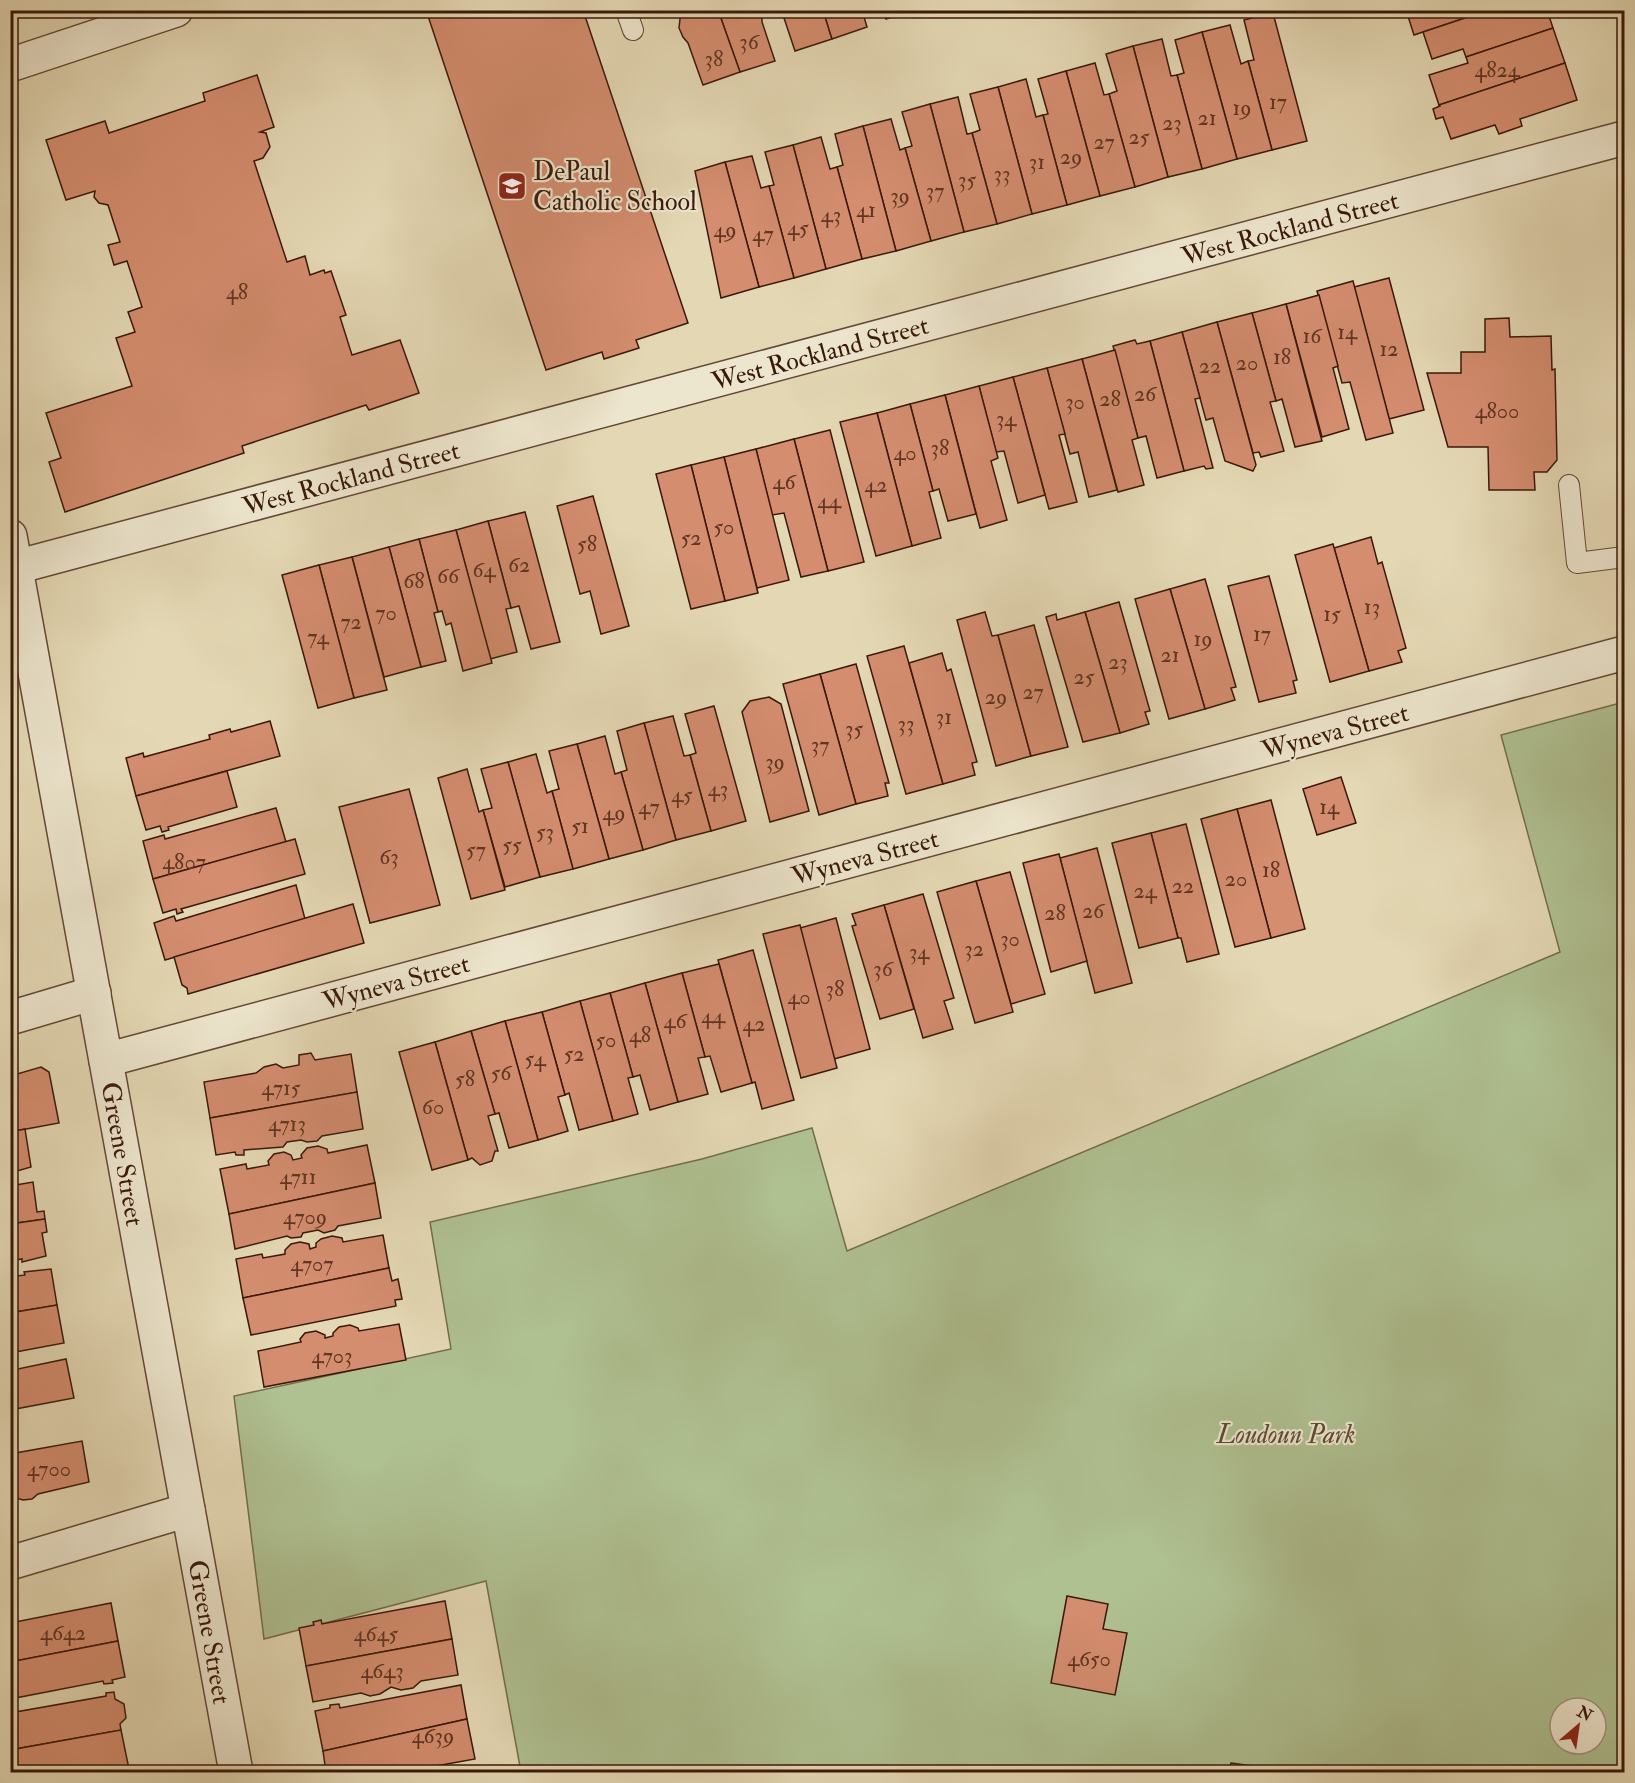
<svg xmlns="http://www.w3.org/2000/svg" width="1635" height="1783" viewBox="0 0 1635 1783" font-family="'IM FELL Double Pica',serif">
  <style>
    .green { fill: #afc091; stroke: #746c4d; stroke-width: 1.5; fill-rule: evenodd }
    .building { fill: #d48d6f; stroke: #3a1809; stroke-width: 1.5 }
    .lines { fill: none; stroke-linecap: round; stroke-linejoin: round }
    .service-casing { stroke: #644834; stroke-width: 22 }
    .minor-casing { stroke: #644834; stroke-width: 36 }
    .service { stroke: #ede6ce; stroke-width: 20 }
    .minor { stroke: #ede6ce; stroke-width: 33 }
    .labels { text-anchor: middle; stroke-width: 4.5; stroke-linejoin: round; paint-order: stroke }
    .number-label { font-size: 22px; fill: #603522 }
    .poi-label { font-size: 26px; fill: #3a1809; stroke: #ede6ce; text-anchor: start }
    .street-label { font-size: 26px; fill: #3a1809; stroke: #ede6ce }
    .park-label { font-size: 26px; font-style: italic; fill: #5d4a32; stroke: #ede6ce }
  </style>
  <rect width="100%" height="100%" fill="#e4d8b4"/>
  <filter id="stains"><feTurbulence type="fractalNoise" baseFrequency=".00333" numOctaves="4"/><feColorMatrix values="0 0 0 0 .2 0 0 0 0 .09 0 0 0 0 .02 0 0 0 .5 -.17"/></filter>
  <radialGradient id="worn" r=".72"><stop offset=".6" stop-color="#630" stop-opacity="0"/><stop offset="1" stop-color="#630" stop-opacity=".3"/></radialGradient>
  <path class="green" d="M 1624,702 L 1624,1772 L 521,1772 L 486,1581 L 264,1639 L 234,1396 L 451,1349 L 430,1222 L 702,1159 L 812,1128 L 847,1251 L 1560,952 L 1501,735 ZM 1560,1708 L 1596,1708 L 1596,1744 L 1560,1744 Z"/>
  <g class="building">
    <polygon points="443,10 583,10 688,323 636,340 639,348 604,359 602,352 546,370 428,16"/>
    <polygon points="718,10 762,10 762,22 775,61 740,72"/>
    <polygon points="718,10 740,72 703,85 688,43 683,37 679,28 681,10"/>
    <polygon points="776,10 823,10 832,39 795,51 782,12 777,14"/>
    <polygon points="823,10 862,10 867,27 832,39"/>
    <polygon points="884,10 913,10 886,19"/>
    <polygon points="1250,10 1268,10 1269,14 1273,13 1307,141 1272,150 1248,61 1254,60 1244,20 1252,18"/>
    <polygon points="1406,10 1489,10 1414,35"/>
    <polygon points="1489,10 1547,10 1553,28 1466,57 1463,49 1432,59 1423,32"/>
    <polygon points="1230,25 1241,64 1248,61 1272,150 1237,159 1202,32"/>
    <polygon points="1553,28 1565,63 1439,105 1429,75 1468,63 1466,57"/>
    <polygon points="1202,32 1237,159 1202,169 1177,75 1184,73 1175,40"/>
    <polygon points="1162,39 1171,76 1177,75 1202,169 1168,177 1133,46"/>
    <polygon points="1133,46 1168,177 1135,187 1109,94 1117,91 1106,54"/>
    <polygon points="1095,63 1104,95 1109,94 1135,187 1100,196 1066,71"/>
    <polygon points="1565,63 1577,100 1520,119 1522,126 1499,134 1495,125 1451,139 1443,117 1436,119 1433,109 1440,106 1439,105"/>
    <polygon points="1066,71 1100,196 1067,205 1043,115 1048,114 1038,79"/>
    <polygon points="257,75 274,127 260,132 266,133 270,147 263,158 254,161 287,262 305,256 310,275 324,270 325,273 331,271 346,315 340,317 352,355 400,340 419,393 369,410 366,405 242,446 244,453 65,512 49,462 61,458 46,413 132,386 116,338 135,332 128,312 142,307 127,261 114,265 108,245 120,242 108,205 99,203 94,197 95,191 66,200 46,140 105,121 109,133 205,101 203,93"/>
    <polygon points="1026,79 1036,117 1043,115 1067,205 1032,214 998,87"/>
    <polygon points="998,87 1032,214 997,224 972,133 980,130 970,94"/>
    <polygon points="958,97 967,134 972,133 997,224 964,232 930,104"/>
    <polygon points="930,104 964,232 931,241 905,148 912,146 902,112"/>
    <polygon points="891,119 900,150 905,148 931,241 896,251 863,126"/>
    <polygon points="863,126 896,251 862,259 837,167 843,165 835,134"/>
    <polygon points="821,137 830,169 837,167 862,259 826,269 793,145"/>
    <polygon points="793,145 826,269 794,278 769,186 774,185 765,152"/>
    <polygon points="752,156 761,188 769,186 794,278 759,287 725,162"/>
    <polygon points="725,162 759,287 721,298 695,171"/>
    <polygon points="1389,278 1424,410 1389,419 1354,287"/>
    <polygon points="1353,281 1393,433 1366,440 1350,382 1342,383 1317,291"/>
    <polygon points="1319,295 1338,366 1333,368 1349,429 1322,437 1286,304"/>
    <polygon points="1286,304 1322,441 1295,447 1282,399 1276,401 1252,313"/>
    <polygon points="1252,313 1276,401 1270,402 1284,451 1261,457 1259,452 1253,453 1217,322"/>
    <polygon points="1509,318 1510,337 1551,336 1552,370 1555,369 1557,460 1547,472 1534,472 1535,490 1489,490 1488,447 1448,447 1427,373 1461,373 1461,352 1485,352 1485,319"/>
    <polygon points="1217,322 1256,465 1253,471 1225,461 1213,418 1206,420 1182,332"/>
    <polygon points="1182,332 1200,398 1195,399 1213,468 1206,469 1204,466 1184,471 1150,341"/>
    <polygon points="1135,340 1137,344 1150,341 1184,471 1157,478 1146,436 1138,438 1113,346"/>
    <polygon points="1115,350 1138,438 1132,440 1144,485 1118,492 1082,359"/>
    <polygon points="1082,359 1117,490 1089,497 1078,452 1070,454 1047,368"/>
    <polygon points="1047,368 1065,434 1059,435 1077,502 1049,509 1013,377"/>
    <polygon points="1013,377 1045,495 1018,503 1004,451 996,452 979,386"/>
    <polygon points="979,386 998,458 991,461 1007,520 980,528 945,395"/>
    <polygon points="945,395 976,514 948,521 939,489 933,491 910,404"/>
    <polygon points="910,404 933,491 929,492 941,538 912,546 877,413"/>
    <polygon points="877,413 912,546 876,556 840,422"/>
    <polygon points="830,430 864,562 828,571 794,439"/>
    <polygon points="794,439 828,571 801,577 784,513 772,515 756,449"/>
    <polygon points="756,449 789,580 757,588 724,457"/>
    <polygon points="724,457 758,593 725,601 691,465"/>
    <polygon points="691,465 725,601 691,609 656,474"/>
    <polygon points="593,496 629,626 601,634 590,591 580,594 557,506"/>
    <polygon points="525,512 560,642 531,649 519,606 511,608 488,521"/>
    <polygon points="488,521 511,608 506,609 517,652 490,659 456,530"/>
    <polygon points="456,530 492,663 463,671 451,623 446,625 442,611 438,612 419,539"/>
    <polygon points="1371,537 1378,564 1382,562 1406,648 1398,651 1402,662 1369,671 1334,548"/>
    <polygon points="419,539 438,612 434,613 446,661 421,667 389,547"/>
    <polygon points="1333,544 1369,671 1330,682 1295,555"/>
    <polygon points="389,547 421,667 384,677 352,557"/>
    <polygon points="352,557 387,690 354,698 319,565"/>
    <polygon points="319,565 354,698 318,708 282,575"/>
    <polygon points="1269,576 1297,680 1293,681 1296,693 1259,702 1228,586"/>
    <polygon points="1205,579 1236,687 1231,688 1235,700 1205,709 1170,589"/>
    <polygon points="1170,589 1205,709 1169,719 1135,599"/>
    <polygon points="1119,602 1150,711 1145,712 1149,724 1120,733 1085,612"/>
    <polygon points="985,612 992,636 998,635 1031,756 996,766 957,620"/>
    <polygon points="1085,612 1120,733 1083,742 1046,617 1056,614 1057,620"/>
    <polygon points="1034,625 1068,747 1031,756 998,635"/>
    <polygon points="904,646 943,784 906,794 867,656"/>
    <polygon points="942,653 947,671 951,669 977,762 972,763 975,775 943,784 909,663"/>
    <polygon points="856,664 889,783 885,783 888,796 856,804 820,674"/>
    <polygon points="820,674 856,804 819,815 783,684"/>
    <polygon points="769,697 781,704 809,811 770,822 742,712 750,701"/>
    <polygon points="714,706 746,821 711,831 690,755 696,753 685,714"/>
    <polygon points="673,716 684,756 690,755 711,831 676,840 644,723"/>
    <polygon points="270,721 280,756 136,796 126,758 143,753 144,757 210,739 209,735 230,729 231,732"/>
    <polygon points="644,723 676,840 643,850 621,772 627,770 617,731"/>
    <polygon points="605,736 615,774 621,772 643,850 609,859 577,744"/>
    <polygon points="577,744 609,859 573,869 552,791 559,789 549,751"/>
    <polygon points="536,754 547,793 552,791 573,869 540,877 508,762"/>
    <polygon points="508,762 540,877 505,887 483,810 492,808 481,769"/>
    <polygon points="467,769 479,812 483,810 505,890 471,899 438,778"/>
    <polygon points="227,771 237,807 168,827 169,830 162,832 160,826 146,830 136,796"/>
    <polygon points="1341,777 1356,823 1317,835 1303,789"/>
    <polygon points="409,789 440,905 370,923 339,807"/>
    <polygon points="1271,800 1305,929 1271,938 1237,809"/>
    <polygon points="276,808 286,842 153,879 143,841 164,835 165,839"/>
    <polygon points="1237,809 1271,938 1235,947 1201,819"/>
    <polygon points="1186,824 1219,954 1187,962 1181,938 1178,938 1151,833"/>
    <polygon points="1151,833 1178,938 1139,948 1112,843"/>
    <polygon points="295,839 305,874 181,909 183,912 177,914 176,909 163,913 153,879"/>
    <polygon points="1097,848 1132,983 1095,993 1060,858"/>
    <polygon points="1059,854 1087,961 1051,972 1023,863"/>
    <polygon points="1010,872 1045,994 1011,1004 976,881"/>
    <polygon points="976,881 1013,1012 975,1023 937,892"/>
    <polygon points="296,885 305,919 165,960 154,923 174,916 176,921"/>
    <polygon points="923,894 954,998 944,1001 953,1029 923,1038 884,905"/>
    <polygon points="353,904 364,943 188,994 187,988 182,985 174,957"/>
    <polygon points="884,905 914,1009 880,1019 852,926 856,925 852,914"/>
    <polygon points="836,918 870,1049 834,1059 800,928"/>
    <polygon points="800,925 837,1068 801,1078 763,934"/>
    <polygon points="753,950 794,1100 762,1109 755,1082 752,1083 718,960"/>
    <polygon points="719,964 752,1083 721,1092 710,1056 705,1057 682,973"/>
    <polygon points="682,973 705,1057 698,1058 708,1094 678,1102 645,983"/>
    <polygon points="645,983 678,1102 650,1110 640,1075 633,1077 610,993"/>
    <polygon points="610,993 633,1077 628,1078 638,1114 613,1121 580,1001"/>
    <polygon points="580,1001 613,1121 579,1130 569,1093 565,1095 542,1012"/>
    <polygon points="542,1012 565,1095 558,1097 568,1131 538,1140 505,1021"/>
    <polygon points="505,1021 538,1140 509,1148 499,1113 495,1114 471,1031"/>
    <polygon points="471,1031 495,1114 488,1116 498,1151 495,1151 492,1161 480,1165 472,1158 468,1160 435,1042"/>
    <polygon points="435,1042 468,1160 432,1170 399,1052"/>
    <polygon points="311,1053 315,1060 351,1054 357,1092 210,1118 204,1082 256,1073 264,1067 276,1064 283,1068 299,1065 299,1055"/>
    <polygon points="41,1067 49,1072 59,1123 10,1132 10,1076"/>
    <polygon points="357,1092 363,1129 322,1136 317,1141 307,1142 301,1140 287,1142 283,1147 244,1150 244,1155 236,1155 235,1152 216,1155 210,1118"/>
    <polygon points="25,1129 31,1167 10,1173 10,1132"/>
    <polygon points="367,1145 375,1183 229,1214 220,1169 246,1164 247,1169 269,1165 268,1161 274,1154 284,1152 291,1155 293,1160 302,1158 301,1155 307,1148 318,1146 327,1149 328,1153"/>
    <polygon points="33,1182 37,1212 44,1211 45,1219 10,1224 10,1186"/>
    <polygon points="375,1183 381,1218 338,1226 335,1230 324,1233 318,1230 303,1233 301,1237 291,1238 287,1236 235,1249 229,1214"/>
    <polygon points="45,1219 47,1232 42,1233 46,1256 22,1262 22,1259 10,1261 10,1224"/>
    <polygon points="383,1235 389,1268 243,1298 236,1259 262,1254 263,1258 285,1254 285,1250 291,1244 300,1242 309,1244 310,1249 316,1247 316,1243 321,1239 332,1236 342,1238 343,1242"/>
    <polygon points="389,1268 392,1281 398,1279 402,1299 395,1300 396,1306 251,1335 243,1298"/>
    <polygon points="51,1269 57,1305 10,1313 10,1277 25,1275 24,1272"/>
    <polygon points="57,1305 64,1343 10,1353 10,1313"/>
    <polygon points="399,1324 406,1360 264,1387 258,1351 301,1342 300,1339 305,1333 316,1331 325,1335 325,1338 333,1336 333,1333 339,1327 350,1325 358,1328 359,1331"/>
    <polygon points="66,1359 74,1398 10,1410 10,1363 18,1369"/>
    <polygon points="82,1441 89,1482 38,1494 32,1499 23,1500 13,1497 13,1500 10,1501 10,1454"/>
    <polygon points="1067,1596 1108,1604 1103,1629 1127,1633 1115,1695 1051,1683"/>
    <polygon points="445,1601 452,1639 306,1666 299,1628 314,1625 313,1622 321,1620 322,1624"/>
    <polygon points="111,1603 118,1641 10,1662 10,1623"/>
    <polygon points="452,1639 458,1675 421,1681 413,1688 401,1690 391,1687 380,1694 370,1696 361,1693 313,1702 306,1666"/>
    <polygon points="118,1641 125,1677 112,1680 113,1683 104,1684 103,1681 10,1699 10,1662"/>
    <polygon points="461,1685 467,1719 323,1751 315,1711 330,1708 330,1705 339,1704 340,1708"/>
    <polygon points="114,1692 115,1699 124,1704 126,1718 120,1724 121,1730 10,1750 10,1713 106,1696 106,1693"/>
    <polygon points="467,1719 475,1759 436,1766 429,1772 423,1772 409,1771 326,1772 323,1751"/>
    <polygon points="121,1730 129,1769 120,1771 119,1768 92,1772 10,1772 10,1750"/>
    <polygon points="1231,1763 1252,1766 1251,1772 1229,1772"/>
  </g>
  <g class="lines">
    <g class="service-casing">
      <g id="service">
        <polyline points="626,10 633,30"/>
        <polyline points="1569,485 1577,563 1624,557"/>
      </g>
    </g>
    <g class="minor-casing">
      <g id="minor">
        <polyline points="10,65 176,10"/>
        <polyline points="10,536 236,1772"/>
        <polyline points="16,567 1624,138"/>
        <polyline points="10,1018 94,993"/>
        <polyline points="106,1060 1624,653"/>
        <polyline points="10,1563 188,1510"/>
      </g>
    </g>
    <use href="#service" class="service"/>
    <use href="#minor" class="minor"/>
  </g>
  <defs>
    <g id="school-square" transform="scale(1.5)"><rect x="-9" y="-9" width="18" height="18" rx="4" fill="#8f2418" stroke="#ede6ce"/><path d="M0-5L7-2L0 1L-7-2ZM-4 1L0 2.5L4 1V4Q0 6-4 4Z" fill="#fff"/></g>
  </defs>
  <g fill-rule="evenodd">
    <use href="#school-square" x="512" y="186"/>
  </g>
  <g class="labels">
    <g class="number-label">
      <text x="749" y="49">36</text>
      <text x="714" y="66">38</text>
      <text x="1497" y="77">4824</text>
      <text x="1278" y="109">17</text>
      <text x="1242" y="115">19</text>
      <text x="1207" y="125">21</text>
      <text x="1172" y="130">23</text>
      <text x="1139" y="144">25</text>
      <text x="1104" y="149">27</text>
      <text x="1071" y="164">29</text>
      <text x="1037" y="169">31</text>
      <text x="1002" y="181">33</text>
      <text x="967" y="187">35</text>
      <text x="935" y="198">37</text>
      <text x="900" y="203">39</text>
      <text x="866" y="217">41</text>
      <text x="831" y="222">43</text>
      <text x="798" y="235">45</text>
      <text x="725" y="237">49</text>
      <text x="763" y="241">47</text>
      <text x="237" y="299">48</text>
      <text x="1347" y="339">14</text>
      <text x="1312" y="343">16</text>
      <text x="1389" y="356">12</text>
      <text x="1282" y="364">18</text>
      <text x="1247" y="370">20</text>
      <text x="1210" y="373">22</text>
      <text x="1145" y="401">26</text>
      <text x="1110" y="406">28</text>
      <text x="1075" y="409">30</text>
      <text x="1497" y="418">4800</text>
      <text x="1006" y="426">34</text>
      <text x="940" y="455">38</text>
      <text x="905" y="460">40</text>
      <text x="784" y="489">46</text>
      <text x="876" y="492">42</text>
      <text x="829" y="508">44</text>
      <text x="724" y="534">50</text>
      <text x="691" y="545">52</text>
      <text x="587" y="551">58</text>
      <text x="519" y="572">62</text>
      <text x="484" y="577">64</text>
      <text x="448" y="583">66</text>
      <text x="414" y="588">68</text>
      <text x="1372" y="614">13</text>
      <text x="386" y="620">70</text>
      <text x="1332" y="621">15</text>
      <text x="351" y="629">72</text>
      <text x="1262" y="641">17</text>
      <text x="318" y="644">74</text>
      <text x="1203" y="646">19</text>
      <text x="1170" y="662">21</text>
      <text x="1118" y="669">23</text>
      <text x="1084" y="684">25</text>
      <text x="1033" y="699">27</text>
      <text x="996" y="704">29</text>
      <text x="944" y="724">31</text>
      <text x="906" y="731">33</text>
      <text x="854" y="736">35</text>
      <text x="820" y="752">37</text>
      <text x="775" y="769">39</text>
      <text x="718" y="796">43</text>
      <text x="682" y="802">45</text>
      <text x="649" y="814">47</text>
      <text x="1329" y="814">14</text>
      <text x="614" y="820">49</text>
      <text x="580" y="833">51</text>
      <text x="545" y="839">53</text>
      <text x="512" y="852">55</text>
      <text x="476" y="857">57</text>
      <text x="389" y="864">63</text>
      <text x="184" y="869">4807</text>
      <text x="1271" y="877">18</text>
      <text x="1236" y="886">20</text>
      <text x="1183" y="893">22</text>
      <text x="1145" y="898">24</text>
      <text x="1093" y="918">26</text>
      <text x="1055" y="920">28</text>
      <text x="1010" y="946">30</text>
      <text x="974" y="956">32</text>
      <text x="919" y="959">34</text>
      <text x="883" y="976">36</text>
      <text x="835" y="996">38</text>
      <text x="799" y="1004">40</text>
      <text x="713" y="1023">44</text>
      <text x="675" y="1028">46</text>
      <text x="754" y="1031">42</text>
      <text x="640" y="1042">48</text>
      <text x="606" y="1047">50</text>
      <text x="574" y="1061">52</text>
      <text x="535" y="1066">54</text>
      <text x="501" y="1080">56</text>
      <text x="465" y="1086">58</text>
      <text x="281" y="1095">4715</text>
      <text x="433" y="1114">60</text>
      <text x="287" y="1131">4713</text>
      <text x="298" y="1184">4711</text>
      <text x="305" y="1224">4709</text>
      <text x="312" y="1271">4707</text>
      <text x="332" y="1363">4703</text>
      <text x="49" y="1476">4700</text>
      <text x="63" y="1640">4642</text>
      <text x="376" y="1641">4645</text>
      <text x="1089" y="1666">4650</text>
      <text x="382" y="1678">4643</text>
      <text x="433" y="1743">4639</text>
    </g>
    <g class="poi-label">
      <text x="533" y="180">DePaul<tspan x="533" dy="30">Catholic School</tspan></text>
    </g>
    <g class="street-label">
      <text transform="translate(1290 228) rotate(-15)" y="9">West Rockland Street</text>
      <text transform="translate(820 353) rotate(-15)" y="9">West Rockland Street</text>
      <text transform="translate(351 478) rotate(-15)" y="9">West Rockland Street</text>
      <text transform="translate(1335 731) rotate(-15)" y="9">Wyneva Street</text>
      <text transform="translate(865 857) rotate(-15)" y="9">Wyneva Street</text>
      <text transform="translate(396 982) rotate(-15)" y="9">Wyneva Street</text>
      <text transform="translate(123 1154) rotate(80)" y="9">Greene Street</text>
      <text transform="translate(210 1632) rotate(80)" y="9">Greene Street</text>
    </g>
    <g class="park-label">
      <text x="1286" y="1443">Loudoun Park</text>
    </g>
  </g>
  <rect width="1635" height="1783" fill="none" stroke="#e4d8b4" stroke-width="36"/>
  <rect x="12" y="12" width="1611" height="1759" fill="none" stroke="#3a1809" stroke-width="3"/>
  <rect x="18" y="18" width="1599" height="1747" fill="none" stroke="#3a1809" stroke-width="1.5"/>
  <g transform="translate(1578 1726) rotate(29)"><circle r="28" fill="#ede6ce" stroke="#a5947f" stroke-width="1.5"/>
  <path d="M0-4.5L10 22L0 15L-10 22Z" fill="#8f2418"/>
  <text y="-9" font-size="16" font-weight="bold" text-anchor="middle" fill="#3a1809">N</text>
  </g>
  <rect width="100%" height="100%" filter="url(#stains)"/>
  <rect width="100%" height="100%" fill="url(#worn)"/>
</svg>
